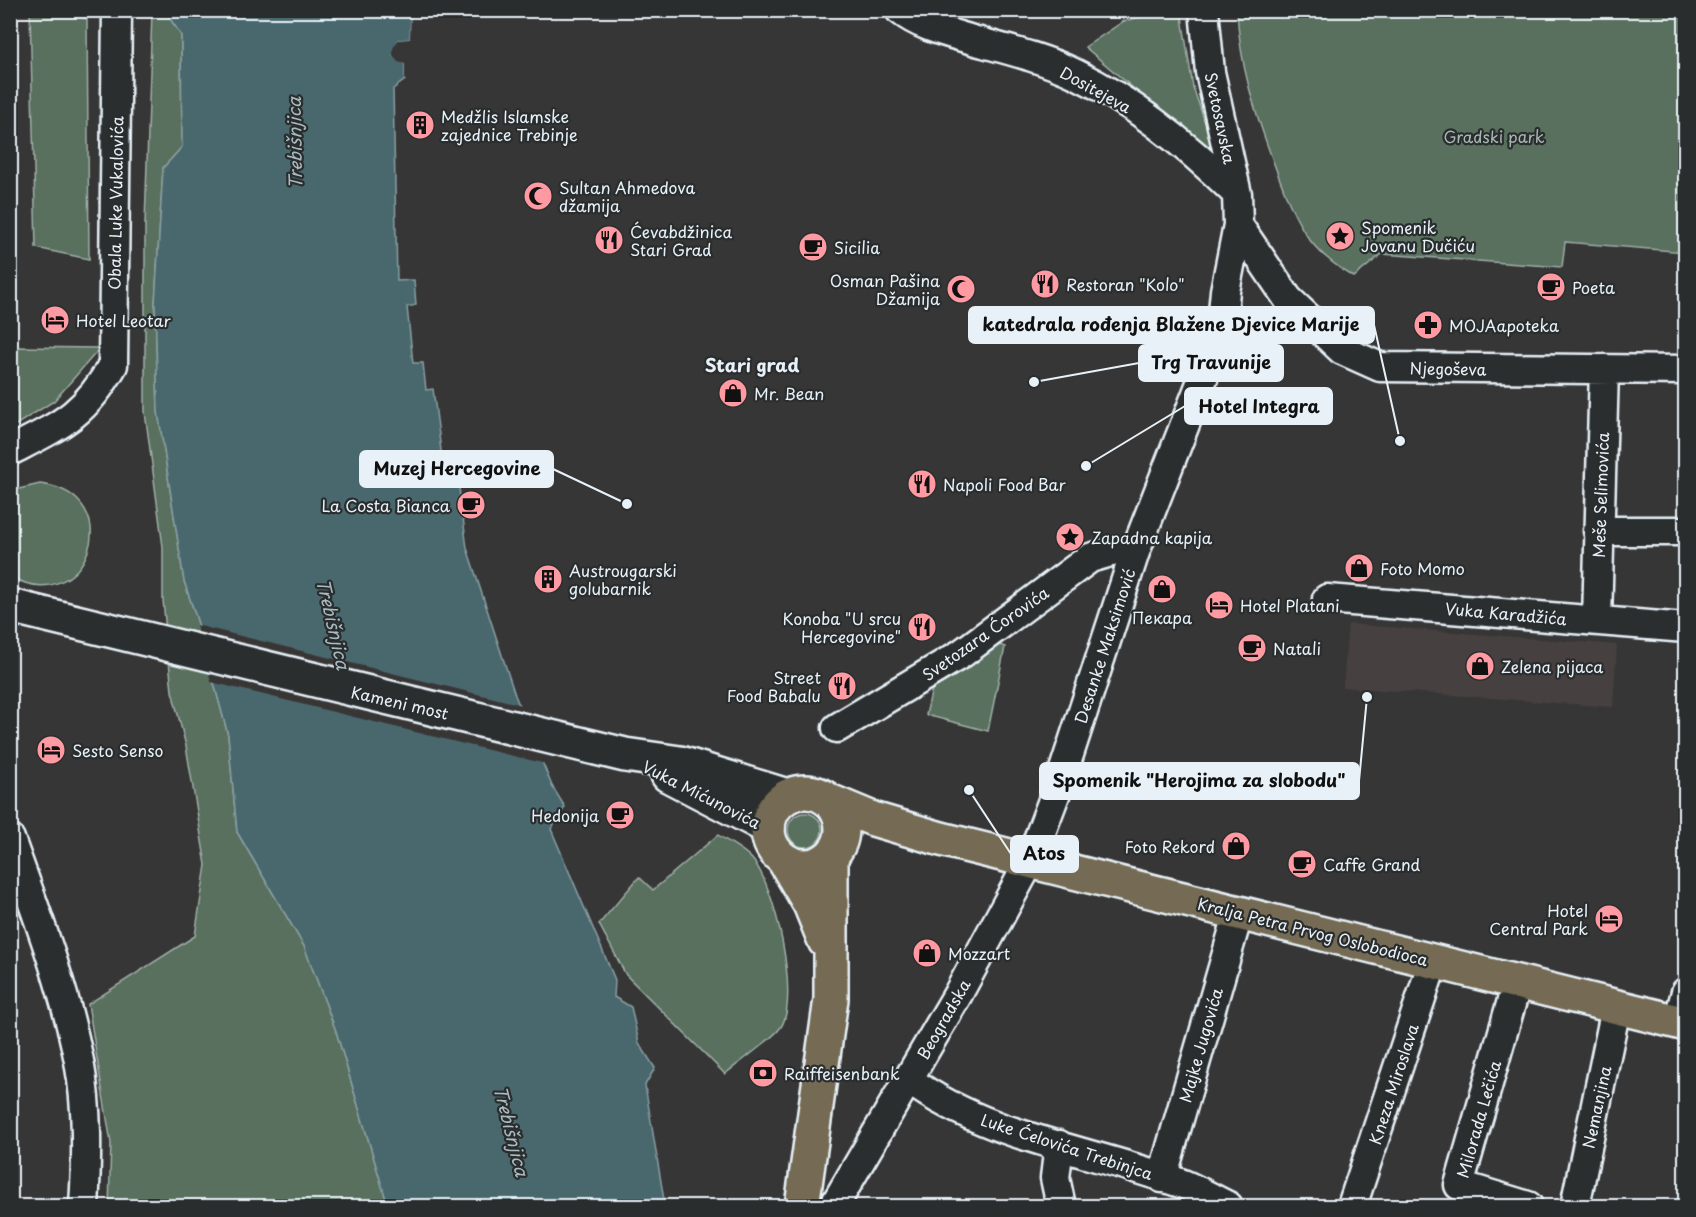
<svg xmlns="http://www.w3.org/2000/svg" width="1696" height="1217" font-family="'Playpen Sans',sans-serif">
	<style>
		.built { fill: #47413f }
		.green { fill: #58705d; stroke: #a0b0aa; stroke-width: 1.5 }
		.water { fill: #4a686d; stroke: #899fa5; stroke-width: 1.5 }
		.pier { fill: #373636 }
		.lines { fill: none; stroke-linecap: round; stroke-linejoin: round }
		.street-casing { stroke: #e8f1f8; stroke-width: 33 }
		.secondary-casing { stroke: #e8f1f8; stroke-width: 38 }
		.primary-casing { stroke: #e8f1f8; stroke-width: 38 }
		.street { stroke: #2a2d2e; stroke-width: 28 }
		.secondary { stroke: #2a2d2e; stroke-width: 33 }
		.primary { stroke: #746b52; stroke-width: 33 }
		.labels { text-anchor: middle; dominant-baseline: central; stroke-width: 4.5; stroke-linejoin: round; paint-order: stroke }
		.street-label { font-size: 16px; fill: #e8f1f8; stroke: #2a2d2e }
		.poi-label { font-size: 16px; fill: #e8f1f8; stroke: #2a2d2e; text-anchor: start }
		.park-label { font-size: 16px; fill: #a7b7b2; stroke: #2a2d2e }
		.water-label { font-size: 18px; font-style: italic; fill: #a9bac0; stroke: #2a2d2e }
		.neighbourhood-label { font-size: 18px; font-weight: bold; fill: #e8f1f8; stroke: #2a2d2e }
		.leader { fill: none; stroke: #e8f1f8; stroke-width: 2 }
		.callout-dot { fill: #e8f1f8; stroke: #2a2d2e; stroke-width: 2 }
		.callout { fill: #e8f1f8; stroke: #e8f1f8; stroke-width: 2 }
		.callout-label { font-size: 18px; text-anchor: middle; font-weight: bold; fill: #111 }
	</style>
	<rect width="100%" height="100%" fill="#373636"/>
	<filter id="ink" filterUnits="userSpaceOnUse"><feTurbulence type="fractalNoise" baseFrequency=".0167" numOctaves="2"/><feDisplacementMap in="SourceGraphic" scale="12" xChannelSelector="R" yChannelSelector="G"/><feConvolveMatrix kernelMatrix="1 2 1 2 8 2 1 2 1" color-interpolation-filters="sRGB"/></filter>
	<g filter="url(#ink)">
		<path class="built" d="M1348 624 1617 645 1613 707 1343 687Z"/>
		<path class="green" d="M30 11H53L87 19 89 259 36 248Z
			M152 11H165L181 35 182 147 163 168 155 304 158 411 184 581 197 620 228 735 237 832 304 946 336 1031 388 1206H109L111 1143 88 1004 195 936 206 865 186 746 172 691 163 600V547L145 412V224Z
			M1165 11H1181L1193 87 1218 160 1085 47 1124 21Z
			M1237 11H1685V252L1565 242 1562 267 1382 254 1354 277C1337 267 1321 255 1309 239 1292 215 1283 188 1273 161 1254 109 1240 66 1237 11Z
			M11 347 100 348 54 401 11 428Z
			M40 484C132 495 86 621 10 576L11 494 19 489Z
			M997 644 1005 647 988 731 926 715 932 689 976 661Z
			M788 830a17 17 0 1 1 34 0a17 17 0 1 1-34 0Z
			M718 835C728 842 743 849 752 859 775 884 800 998 781 1027 773 1039 738 1063 725 1074L626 975 599 924 639 877 653 890Z"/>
		<path class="water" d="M165 11H411L410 39 398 40 393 56 405 64V80L393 89 397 281 414 280 416 305 407 307 413 363H423L426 390 433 389 442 458H455L467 548 515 695 552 786 565 807 551 829 615 980 614 997 631 1007 639 1043 655 1068 645 1085 665 1206H388L336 1031 304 946 237 832 228 735 197 620 184 581 158 411 155 304 163 168 182 147 181 35Z"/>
		<path class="pier" d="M414 10 413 40 400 43 396 49 400 60 408 63V80H405V64L398 62 393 56V48L398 40 410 39 411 11Z
			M196 625 522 705 546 764 211 682Z"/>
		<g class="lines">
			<g class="street-casing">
				<path id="street" d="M900 10C921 27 950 33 976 41 1009 50 1045 59 1076 74 1136 103 1190 148 1237 194
					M1238 225 1288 299 1342 350 1380 367 1686 370
					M10 451C60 425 84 416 113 365L117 10
					M1598 531H1686
					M1327 599 1686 628
					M1597 620 1604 369
					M837 728 961 654 1090 558 1114 551 1135 552
					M10 839C36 912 64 985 79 1061 88 1109 87 1158 84 1206
					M1517 983 1459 1185 1528 1206
					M1678 1022 1686 992
					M909 1080C988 1138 1092 1150 1183 1184 1198 1190 1213 1199 1228 1206
					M1059 1145 1055 1178 1061 1206
					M1162 1178 1239 912
					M834 1206 958 994 1030 861 1061 779 1135 552 1221 332 1225 291 1238 225 1237 194 1210 72 1204 10
					M1352 1206 1433 962
					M1575 1206 1616 1008"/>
			</g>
			<g class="secondary-casing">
				<path id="secondary" d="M10 606 625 755 680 763 787 796
					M668 775 768 827"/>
			</g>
			<g class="primary-casing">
				<path id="primary" d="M768 829a37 37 0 1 1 74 0a37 37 0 1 1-74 0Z
					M832 802 873 819 941 839 1686 1024
					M784 860 810 904 825 941
					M802 1206 831 999V857"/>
			</g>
			<use href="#street" class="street"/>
			<use href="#secondary" class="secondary"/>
			<use href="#primary" class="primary"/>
		</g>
	</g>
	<defs>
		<g id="building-disc" transform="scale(1.5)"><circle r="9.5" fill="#ff9aa2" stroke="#2a2d2e"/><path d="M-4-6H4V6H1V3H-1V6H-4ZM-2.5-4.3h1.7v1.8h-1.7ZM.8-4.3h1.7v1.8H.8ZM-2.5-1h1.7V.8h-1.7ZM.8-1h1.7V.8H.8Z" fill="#111"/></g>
		<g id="mosque-disc" transform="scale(1.5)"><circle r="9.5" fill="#ff9aa2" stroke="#2a2d2e"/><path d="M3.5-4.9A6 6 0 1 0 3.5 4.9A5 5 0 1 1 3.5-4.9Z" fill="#111"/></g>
		<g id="sight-disc" transform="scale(1.5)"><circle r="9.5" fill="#ff9aa2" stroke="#2a2d2e"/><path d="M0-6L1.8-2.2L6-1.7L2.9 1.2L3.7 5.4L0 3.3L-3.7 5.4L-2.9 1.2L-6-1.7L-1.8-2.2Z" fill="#111"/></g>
		<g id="restaurant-disc" transform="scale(1.5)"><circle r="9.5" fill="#ff9aa2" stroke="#2a2d2e"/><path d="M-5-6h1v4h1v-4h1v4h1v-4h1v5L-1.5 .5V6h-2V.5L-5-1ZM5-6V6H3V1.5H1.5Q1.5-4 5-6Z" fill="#111"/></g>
		<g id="cafe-disc" transform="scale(1.5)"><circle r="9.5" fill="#ff9aa2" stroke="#2a2d2e"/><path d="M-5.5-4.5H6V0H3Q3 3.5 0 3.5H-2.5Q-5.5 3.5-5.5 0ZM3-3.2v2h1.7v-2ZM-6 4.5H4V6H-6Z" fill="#111"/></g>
		<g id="hotel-disc" transform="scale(1.5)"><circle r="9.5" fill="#ff9aa2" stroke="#2a2d2e"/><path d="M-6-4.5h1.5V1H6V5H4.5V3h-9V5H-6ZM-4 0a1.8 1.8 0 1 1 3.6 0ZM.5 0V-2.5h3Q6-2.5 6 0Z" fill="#111"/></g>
		<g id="pharmacy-disc" transform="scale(1.5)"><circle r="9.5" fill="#ff9aa2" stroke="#2a2d2e"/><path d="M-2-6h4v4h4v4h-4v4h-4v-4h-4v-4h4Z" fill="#111"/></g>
		<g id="shop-disc" transform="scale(1.5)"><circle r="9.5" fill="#ff9aa2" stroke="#2a2d2e"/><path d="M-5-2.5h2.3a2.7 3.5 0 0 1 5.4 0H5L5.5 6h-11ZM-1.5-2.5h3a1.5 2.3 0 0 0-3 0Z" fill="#111"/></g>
		<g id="bank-disc" transform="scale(1.5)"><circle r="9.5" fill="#ff9aa2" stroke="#2a2d2e"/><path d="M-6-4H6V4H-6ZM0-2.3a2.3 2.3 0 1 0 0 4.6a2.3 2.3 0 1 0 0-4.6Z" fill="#111"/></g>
	</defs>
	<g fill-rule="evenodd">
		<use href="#building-disc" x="420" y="125"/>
		<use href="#mosque-disc" x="538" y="196"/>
		<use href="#sight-disc" x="1340" y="236"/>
		<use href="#restaurant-disc" x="609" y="240"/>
		<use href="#cafe-disc" x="813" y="247"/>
		<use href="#restaurant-disc" x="1045" y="284"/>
		<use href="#cafe-disc" x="1551" y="287"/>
		<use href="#mosque-disc" x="961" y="289"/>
		<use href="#hotel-disc" x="55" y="320"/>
		<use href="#pharmacy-disc" x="1428" y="325"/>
		<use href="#shop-disc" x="733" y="393"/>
		<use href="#restaurant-disc" x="922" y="484"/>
		<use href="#cafe-disc" x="471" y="505"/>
		<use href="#sight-disc" x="1070" y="537"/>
		<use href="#shop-disc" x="1359" y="568"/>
		<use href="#building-disc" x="548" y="579"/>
		<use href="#shop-disc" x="1162" y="589"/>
		<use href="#hotel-disc" x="1219" y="605"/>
		<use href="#restaurant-disc" x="922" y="627"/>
		<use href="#cafe-disc" x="1252" y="648"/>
		<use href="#shop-disc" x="1480" y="666"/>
		<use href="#restaurant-disc" x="842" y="686"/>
		<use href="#hotel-disc" x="51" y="750"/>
		<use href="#cafe-disc" x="620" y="815"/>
		<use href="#shop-disc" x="1236" y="846"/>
		<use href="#cafe-disc" x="1302" y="864"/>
		<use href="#hotel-disc" x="1609" y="919"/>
		<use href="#shop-disc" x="927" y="953"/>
		<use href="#bank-disc" x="763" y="1073"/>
	</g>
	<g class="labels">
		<g class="street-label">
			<text transform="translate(1096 89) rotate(29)">Dositejeva</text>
			<text transform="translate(1221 118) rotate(78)">Svetosavska</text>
			<text transform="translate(115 203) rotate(-89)">Obala Luke Vukalovića</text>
			<text transform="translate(1448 368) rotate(1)">Njegoševa</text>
			<text transform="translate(1600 495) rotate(-88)">Meše Selimovića</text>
			<text transform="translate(1506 613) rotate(5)">Vuka Karadžića</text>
			<text transform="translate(985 633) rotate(-35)">Svetozara Ćorovića</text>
			<text transform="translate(1104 646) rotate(-72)">Desanke Maksimović</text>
			<text transform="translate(400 702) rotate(13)">Kameni most</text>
			<text transform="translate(702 794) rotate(27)">Vuka Mićunovića</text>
			<text transform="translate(1313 931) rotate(14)">Kralja Petra Prvog Oslobodioca</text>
			<text transform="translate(943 1019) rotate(-60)">Beogradska</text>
			<text transform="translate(1200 1045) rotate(-74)">Majke Jugovića</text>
			<text transform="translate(1393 1084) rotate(-72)">Kneza Miroslava</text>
			<text transform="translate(1596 1107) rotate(-78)">Nemanjina</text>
			<text transform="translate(1478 1119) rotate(-74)">Milorada Lečića</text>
			<text transform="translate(1067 1146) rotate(18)">Luke Ćelovića Trebinjca</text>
		</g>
		<g class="poi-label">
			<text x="441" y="116">Medžlis Islamske<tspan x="441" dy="18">zajednice Trebinje</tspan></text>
			<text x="559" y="187">Sultan Ahmedova<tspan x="559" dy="18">džamija</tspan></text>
			<text x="1361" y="227">Spomenik<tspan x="1361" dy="18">Jovanu Dučiću</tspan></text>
			<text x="630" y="231">Ćevabdžinica<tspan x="630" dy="18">Stari Grad</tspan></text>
			<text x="834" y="247">Sicilia</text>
			<text x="940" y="280" text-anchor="end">Osman Pašina<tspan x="940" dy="18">Džamija</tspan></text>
			<text x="1066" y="284">Restoran "Kolo"</text>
			<text x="1572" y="287">Poeta</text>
			<text x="76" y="320">Hotel Leotar</text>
			<text x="1449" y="325">MOJAapoteka</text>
			<text x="754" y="393">Mr. Bean</text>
			<text x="943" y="484">Napoli Food Bar</text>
			<text x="450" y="505" text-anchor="end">La Costa Bianca</text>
			<text x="1091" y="537">Zapadna kapija</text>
			<text x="1380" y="568">Foto Momo</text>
			<text x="569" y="570">Austrougarski<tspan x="569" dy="18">golubarnik</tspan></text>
			<text x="1240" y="605">Hotel Platani</text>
			<text x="1162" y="617" text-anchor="middle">Пекара</text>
			<text x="901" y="618" text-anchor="end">Konoba "U srcu<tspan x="901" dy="18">Hercegovine"</tspan></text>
			<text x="1273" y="648">Natali</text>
			<text x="1501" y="666">Zelena pijaca</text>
			<text x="821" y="677" text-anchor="end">Street<tspan x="821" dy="18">Food Babalu</tspan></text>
			<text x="72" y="750">Sesto Senso</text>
			<text x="599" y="815" text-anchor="end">Hedonija</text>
			<text x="1215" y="846" text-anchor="end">Foto Rekord</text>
			<text x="1323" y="864">Caffe Grand</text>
			<text x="1588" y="910" text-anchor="end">Hotel<tspan x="1588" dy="18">Central Park</tspan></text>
			<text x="948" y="953">Mozzart</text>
			<text x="784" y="1073">Raiffeisenbank</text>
		</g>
		<g class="park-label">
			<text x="1494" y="136">Gradski park</text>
		</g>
		<g class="water-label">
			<text transform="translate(294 143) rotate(-91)">Trebišnjica</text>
			<text transform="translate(334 624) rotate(77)">Trebišnjica</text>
			<text transform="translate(512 1131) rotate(76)">Trebišnjica</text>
		</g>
		<g class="neighbourhood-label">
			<text x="752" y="364">Stari grad</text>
		</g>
	</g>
	<path class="leader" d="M1400 441L1374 325M1034 382L1139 363M1086 466L1185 406M627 504L553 469M1367 697L1359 781M969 790L1011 854"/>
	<g class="callout-dot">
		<circle cx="1400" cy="441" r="6"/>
		<circle cx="1034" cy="382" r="6"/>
		<circle cx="1086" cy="466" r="6"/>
		<circle cx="627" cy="504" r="6"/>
		<circle cx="1367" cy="697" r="6"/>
		<circle cx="969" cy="790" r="6"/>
	</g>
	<g class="callout">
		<rect x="969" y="307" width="405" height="36" rx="6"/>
		<rect x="1139" y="345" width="144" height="36" rx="6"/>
		<rect x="1185" y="388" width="147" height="36" rx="6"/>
		<rect x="360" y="451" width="193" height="36" rx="6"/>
		<rect x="1040" y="763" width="319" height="36" rx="6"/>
		<rect x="1011" y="836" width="67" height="36" rx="6"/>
	</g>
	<g class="callout-label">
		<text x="1171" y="331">katedrala rođenja Blažene Djevice Marije</text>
		<text x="1211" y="369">Trg Travunije</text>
		<text x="1259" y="413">Hotel Integra</text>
		<text x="457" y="475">Muzej Hercegovine</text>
		<text x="1199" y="787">Spomenik "Herojima za slobodu"</text>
		<text x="1044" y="860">Atos</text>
	</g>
	<rect width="1696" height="1217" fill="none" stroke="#2a2d2e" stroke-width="36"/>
	<rect x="18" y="18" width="1660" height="1181" fill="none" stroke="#e8f1f8" stroke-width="2" filter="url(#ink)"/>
</svg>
